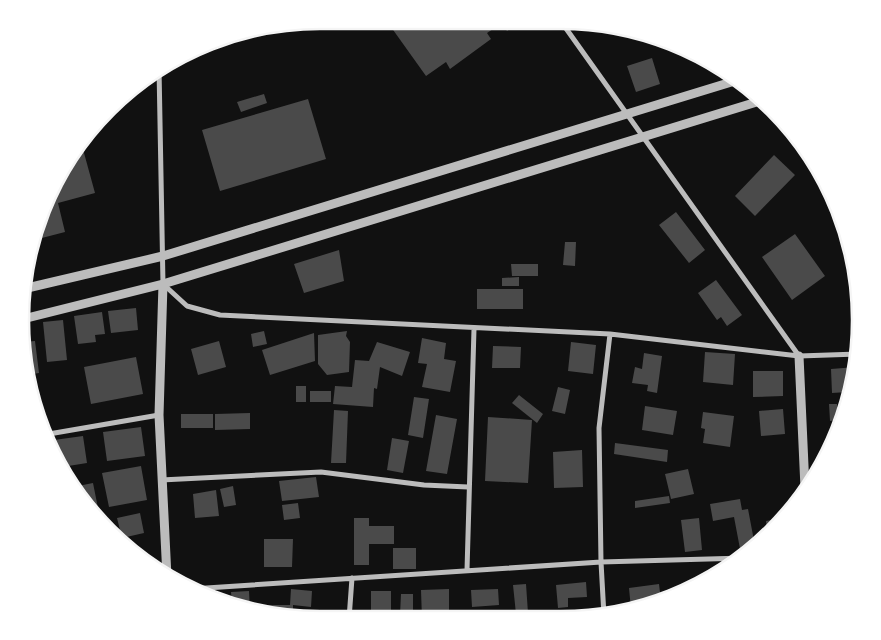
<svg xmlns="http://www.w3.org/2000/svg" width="881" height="640" font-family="Poppins,sans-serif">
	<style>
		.building { fill: #4a4a4a }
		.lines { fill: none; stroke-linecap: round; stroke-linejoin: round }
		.minor { stroke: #bcbcbc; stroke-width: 5 }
		.tertiary { stroke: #bcbcbc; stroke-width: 9 }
		.rim { fill: none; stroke: #f5f5f5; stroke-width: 2.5 }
	</style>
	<rect width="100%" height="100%" fill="#111"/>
	<path class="building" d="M386 20H523L507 31 502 23 487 33 491 39 450 69 446 62 426 76Z
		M652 58 660 84 636 92 627 66Z
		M264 94 267 103 241 112 237 102Z
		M308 99 326 159 220 191 202 130Z
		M81 142 95 193 58 203 65 232 38 239 36 235 51 188Z
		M774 155 795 175 755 216 735 196Z
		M676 212 705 250 689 263 659 225Z
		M795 234 825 276 792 300 762 257Z
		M565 242H576L575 266 563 265Z
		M339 250 344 281 304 293 294 264Z
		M511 264H538V276H512Z
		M519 277V286H502V278Z
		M716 280 742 315 727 326 721 317 717 320 698 293Z
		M477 289H523V309H477Z
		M136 308 138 330 111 333 108 311Z
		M102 312 105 334 95 335 96 342 78 344 74 316Z
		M63 320 67 360 47 362 43 322Z
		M264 331 267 344 253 347 251 334Z
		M347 331 346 336 350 342 349 372 327 375 318 364V335Z
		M314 333 315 361 270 375 262 350Z
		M422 338 446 343 444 359 456 361 450 392 422 387 427 364 418 363Z
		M35 341 39 373 27 375 23 359V342Z
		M219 341 226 367 198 375 191 349Z
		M377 342 410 352 402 376 380 367 377 389 374 388 373 407 333 404 335 386 352 387 355 360 369 361Z
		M571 342 596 345 593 374 568 371Z
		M493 346 521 347 520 368H492Z
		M705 352 735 354 733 385 703 382Z
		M644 353 662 356 657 393 647 391 648 385 632 383 635 367 642 369Z
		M136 357 143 394 91 404 84 367Z
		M856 367 847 392 832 393 831 369Z
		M753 371H783V396L753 397Z
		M296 386H306V402H296Z
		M558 387 570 390 565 414 552 411Z
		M310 391H331V402H310Z
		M519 395 543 414 537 423 512 403Z
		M414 397 429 399 423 438 408 435Z
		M829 404H837V420L830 421Z
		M645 406 677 411 673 435 642 430Z
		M783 409 785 434 761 436 759 411Z
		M334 410 348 411 346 463H331Z
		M703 412 734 416 730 447 703 443 705 429 701 428Z
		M250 413V429L215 430V414Z
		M181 414H213V428H181Z
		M436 415 457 419 447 474 426 471Z
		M488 417 532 420 528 483 485 481Z
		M141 427 145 456 107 461 103 432Z
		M83 436 87 463 62 467 57 459 54 440Z
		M392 438 409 441 403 473 387 470Z
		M615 443 668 450 667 462 614 454Z
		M582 450 583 487 554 488 553 452Z
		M141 466 147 500 109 507 102 473Z
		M688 469 694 494 671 499 665 474Z
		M316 477 319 497 282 501 279 481Z
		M93 483 99 513 95 514 82 503 73 487Z
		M233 486 236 505 224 507 220 489Z
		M216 490 219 516 195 518 193 494Z
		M669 496 670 503 635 508V501Z
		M740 499 742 510 748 509 755 546 748 553 741 554 734 517 713 521 710 504Z
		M298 503 300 518 284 520 282 505Z
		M140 513 144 533 122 538 117 518Z
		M354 518H369V526H394V544H369V565H354Z
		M699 518 702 550 685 552 681 520Z
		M777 519 767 531 766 521Z
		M264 539H293L292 567H264Z
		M393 548H416V569H393Z
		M586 582 587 597 568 598V607L558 608 556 585Z
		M526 584 528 613 516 614 513 585Z
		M659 584 661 601 631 609 629 588Z
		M291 589 312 591 311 607 293 605V618L264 613 265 605H290Z
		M449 589V618L422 619 421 590Z
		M498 589 499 605 472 607 471 590Z
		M249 591 250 611 232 605 231 592Z
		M371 591H391V613H371Z
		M401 594H413V615H400Z"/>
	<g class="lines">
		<path class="minor" d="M560 20 799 356
			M159 68 163 284 187 306 220 315 610 334 799 356 858 354
			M43 435 159 415
			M161 480 321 472 424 485 468 487
			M467 570 474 329
			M191 589 601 562 744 558
			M604 616 601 562 599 428 610 334
			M349 619 352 578"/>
		<path class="tertiary" d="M163 284 159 415 167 577
			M23 289 163 256 738 80
			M23 319 163 284 760 101
			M799 356 805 488"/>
	</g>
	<path d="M0 0H881V640H0ZM320 29H561A291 291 0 0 1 852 320V320A291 291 0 0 1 561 611H320A291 291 0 0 1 29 320V320A291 291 0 0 1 320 29Z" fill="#fff" fill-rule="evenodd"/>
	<path class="rim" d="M320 29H561A291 291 0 0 1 852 320V320A291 291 0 0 1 561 611H320A291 291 0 0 1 29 320V320A291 291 0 0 1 320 29Z"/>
</svg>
